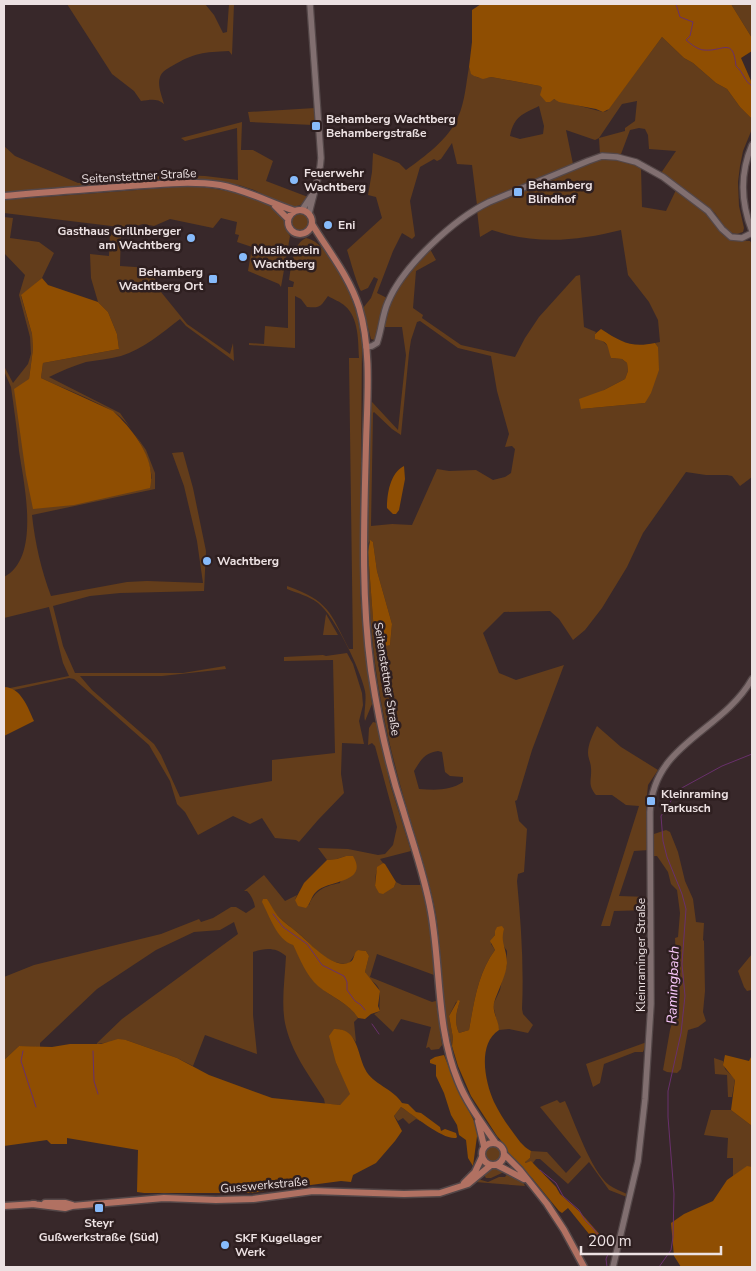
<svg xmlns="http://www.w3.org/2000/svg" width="756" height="1271" font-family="'Nunito Sans',sans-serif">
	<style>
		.green { fill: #633d1b; fill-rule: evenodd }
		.forest { fill: #8f4e02 }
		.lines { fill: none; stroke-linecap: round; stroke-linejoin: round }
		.stream { stroke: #69306c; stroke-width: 1 }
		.secondary-casing { stroke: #544748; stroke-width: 8 }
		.primary-casing { stroke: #544748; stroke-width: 9 }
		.secondary { stroke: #816f70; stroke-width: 5.5 }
		.primary { stroke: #b17162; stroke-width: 6 }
		.poi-dot { fill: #87bbfb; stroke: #2e1f20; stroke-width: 2 }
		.labels { text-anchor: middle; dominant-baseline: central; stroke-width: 5; stroke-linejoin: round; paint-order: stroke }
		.poi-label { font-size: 12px; font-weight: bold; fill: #ece1e2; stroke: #2e1f20; text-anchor: start }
		.street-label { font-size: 12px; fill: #ece1e2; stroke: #2e1f20 }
		.water-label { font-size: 14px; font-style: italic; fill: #f9c8fb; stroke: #2e1f20 }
	</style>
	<rect width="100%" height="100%" fill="#38282a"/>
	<path class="green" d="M67 4H205L214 15 223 33 227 32 229 4H234L232 55 229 51C204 52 194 53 172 66 167 69 162 71 160 77 157 85 162 96 164 104 157 98 150 100 141 101L134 91 112 74Z
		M731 4H752V38Z
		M662 37 684 58 693 63 716 83 727 89 740 107 752 119V129L743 151 740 166 738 182 739 206 744 228 743 232 737 234 728 232 715 213 661 173 676 151 649 149 648 135 645 129 639 128 630 130 621 154H600L599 138 625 131V128L635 121 637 101 622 104 599 138 595 140 566 130 573 164 477 205 472 165 457 164 452 143 441 159 437 161 434 159 420 167 410 201 415 236 412 239 402 233 393 251 377 293 387 298 383 309 376 337 375 340 371 339 363 308 371 298 378 279 374 277 368 288 361 291C357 285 350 259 347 250L382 218 376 197 368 195 372 172 373 153 399 163 406 170C424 157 449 139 458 117 465 102 466 83 469 67 472 79 481 79 491 77L540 86 553 99 603 112 607 111ZM539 106 544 126 543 134 520 139 510 136C514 116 523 114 539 106Z
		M315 108 316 115 313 125 250 122 248 112Z
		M242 122 241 150H253L273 161 266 181 308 197 303 204 291 208 254 190 239 185 197 179H163L4 192V146L15 156 78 183 175 175 205 176 238 180 237 128 185 141 181 138Z
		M613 158 634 164 641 168 642 207 666 211 676 190 707 213 722 234 731 240 750 241 752 244V477L740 486 732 476 727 475H706L686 472 643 533 627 567 602 608 585 630 573 640 559 619 550 611 504 612 483 633 499 673 516 680 564 665 532 750 517 800 515 801 519 821 527 829 524 872 518 874 517 881C521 924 524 966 522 1009L523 1014 533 1025 528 1033 509 1029 499 1030 493 1005 500 990 502 980 507 966V951L503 945 502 936 495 935 492 939 491 944 495 950C478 973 474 1002 469 1030L459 1033C454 1021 456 1013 460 1001L456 1002 449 1016 453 1038 452 1046C439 999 444 948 433 900 423 856 407 813 396 769 377 696 368 628 368 552L373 619 390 645 392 624 377 571 373 542 370 541 368 543 370 402H372L398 430 406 355 402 327H383L390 302 403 279 430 249 436 260 416 271 413 308 423 315 422 318 461 345 515 357 525 338 539 317 576 276 580 275 584 327 596 332 595 334 609 347 611 358 622 359 627 363 628 371 625 379 604 390 581 409 645 403 658 347 655 343 660 342 658 320 649 302 628 275 621 230C578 241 535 245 492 230L480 237 477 210 600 159ZM420 321 458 348 491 356 497 391 509 434 505 447 512 446 515 449 511 473 505 477 493 480 476 470 449 471 437 469 412 525 392 524 371 526 373 413 374 412 392 429 401 435 409 353 411 340 417 322ZM438 751 442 752 445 772 450 776 463 777V782C450 791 435 790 419 789L414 771C421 760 424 753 438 751Z
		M190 186C216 188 258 194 279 212 286 218 285 228 290 236L281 287 279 284 248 271 252 247 237 242 239 235 235 234 237 222 221 218 213 228 170 219 154 226 143 224 128 228 4 213V200Z
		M291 222a9 9 0 1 1 18 0a9 9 0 1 1-18 0Z
		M4 217 13 218 10 238 39 242 54 253 42 278 21 296 32 334 33 349 29 379 152 479C150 456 132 422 112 411 90 398 64 389 41 378L43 363 119 349 117 334 108 312 98 302 91 278 90 254 109 256 110 230 121 231 120 266 150 268 161 292 187 324 230 354 233 343 234 361 186 326 180 319C162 333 143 349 121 356 109 359 97 360 86 362 73 366 61 371 49 377L120 413 146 450 155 473V489L32 515C35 543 41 569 51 596L127 582 147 581 203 583 197 541 184 486 172 453 183 452 193 488 206 551 204 591 120 593 90 596 53 606 63 646 75 673H183L225 666 226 669 162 676H80L92 690 154 744 161 755 180 797 272 781V760L335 753 333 660 284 661V657L323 655 326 656 347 653 353 664 362 693 363 705 359 721 364 744 342 743 341 774 344 793 318 820 299 842 296 840 275 838 262 818 250 824 233 816 198 835 185 812 177 804 170 781 149 745 74 679 69 678 14 690 10 688 69 676 63 663 49 607 4 618V577C41 558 24 484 19 451 17 430 14 408 11 387L4 371V366L13 383 28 364 31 354 30 337 19 295 25 275 4 253Z
		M306 238C328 241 352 295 357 315 359 324 360 333 362 342L360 588 362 622 372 704 365 721C363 714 367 701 365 691 361 671 335 616 318 603 309 596 297 593 287 589V586C329 601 330 612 349 649H353L349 358H359C358 341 359 318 345 306 341 302 333 299 328 296 320 307 321 308 307 307L301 299 295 296V348L249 345V343L264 344 265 326 288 328V287H293L294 282 289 280C291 268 293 243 306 238Z
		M326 614 338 635H323Z
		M373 722 377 723 390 784 411 851 380 859 383 863C374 868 376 878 375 887H394L396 882 402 885H421L430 924 434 975 377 954 370 977 432 1002 436 1001 442 1045 439 1049 431 1050 429 1047 426 1048 431 1027 401 1019 393 1032 374 1014 380 1011C378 1004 382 994 378 987 375 982 368 979 365 972L369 956 366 951 358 950 349 963C327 967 312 944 297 932 289 926 283 921 276 914 271 908 270 904 263 899 273 914 284 929 293 945 301 959 306 972 317 984 329 997 349 1002 358 1018L354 1022 356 1042C349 1033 345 1029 334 1029L336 1063 351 1094 340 1105 325 1104 324 1099C309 1075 291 1052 285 1023 281 1002 285 978 286 956 275 947 266 948 253 952V1015L257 1054 205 1035 193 1066 177 1058 126 1040 96 1044 122 1019 238 934 234 922 220 930 194 932 156 950 97 989 40 1043V1047L19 1046 4 1060V977L34 965 161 934 199 919 201 922 213 918 231 907H236L246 913 255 907C254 901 251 895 247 891H244L264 875 285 901 297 895 295 900 309 905C315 890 325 886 340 883L346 856 337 859 327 860 318 848 348 849 378 855 385 854 393 845 397 827 375 746 372 743 368 745 369 728Z
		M597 726 621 747 658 770 648 785 646 805 649 850 634 851 619 896 649 897 648 910 614 911 610 926H601L639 806 626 805 612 795H596C587 784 592 780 591 768 591 763 588 758 588 753 588 744 593 734 597 726Z
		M666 830 670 832 678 852 685 881 693 899 696 922 704 923 703 940 704 941 705 991 703 1012 706 1021 698 1027 688 1030 681 1069 677 1073 667 1072 663 1070 670 1030 678 1003 675 938 678 937 680 913 677 890 671 884 668 872 657 856H653L654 834Z
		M752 954 751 990 747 991 744 987 738 971Z
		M647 1042 643 1052H635L604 1064 600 1083 593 1087 586 1064Z
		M714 1058 723 1061 725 1069 735 1079 732 1097H728L727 1075 715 1074Z
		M557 1100 560 1103 565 1101C575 1123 591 1171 609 1185 615 1189 621 1191 627 1194V1197L609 1190 589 1162 568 1184 540 1159H536L532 1164 526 1163 525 1161 530 1158 531 1151 547 1152 566 1173 581 1157 540 1107Z
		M401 1107 421 1121 416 1119 409 1124 403 1118 398 1121 394 1116Z
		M711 1110H731L752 1126V1167H747L733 1177V1158H727L728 1138 704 1135Z
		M485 1154a8 8 0 1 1 16 0a8 8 0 1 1-16 0Z
		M496 1167C506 1170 521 1176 525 1186L475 1182 478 1179 488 1182 499 1177H505L508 1173 504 1172 491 1178H486L484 1175C486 1171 491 1168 496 1167Z"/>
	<path class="forest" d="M481 4H731L752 38V51L741 58 752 83V119L740 107 727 89 716 83 693 63 684 58 662 37 609 109 603 112 596 109 559 102 554 99 550 102H546L540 95 542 88 540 86 491 77 483 79 474 76 471 74 469 67 472 42V10Z
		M42 278 48 285 98 302 108 312 117 334 119 349 43 363 41 378 113 411C133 430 157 459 150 488L74 505 33 509 26 475 14 389 29 379 33 349 32 334 21 295Z
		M601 329C621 342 631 348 655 343L658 347 659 370 651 393 645 403 581 409 579 399 604 390 625 379 628 371 627 363 622 359 611 358C607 346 610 342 595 339V334Z
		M404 466 405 479 399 510 396 514H393L387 508C387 494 390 473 404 466Z
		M370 540 373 542 377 571 392 624 390 645 381 647 377 645 373 619 368 552Z
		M4 687C21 687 28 708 34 721L4 736Z
		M346 856H353C369 883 329 880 317 891 311 896 311 903 306 908L298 906 295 900 304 883 327 860 337 859Z
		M383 863 385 864 396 882 394 887 383 894 379 893 375 886 377 867Z
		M263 899H267C270 903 272 908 275 912 281 921 290 926 298 933 309 942 334 971 350 962 355 960 353 953 358 950L366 951 369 956 365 972 380 991 378 1006 380 1011 371 1014 365 1019 358 1018C349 1003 331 997 318 986 306 975 300 959 293 945 277 940 269 915 262 902Z
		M502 926 504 929C500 943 507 949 507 963 507 974 497 992 494 1003 492 1012 499 1021 499 1030 477 1044 485 1082 494 1102 499 1112 505 1122 512 1131 518 1139 522 1146 531 1151L530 1158 525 1162 526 1163 531 1161 556 1187 560 1194 579 1211 601 1236 598 1238 596 1235 589 1234 568 1208 562 1213 559 1211 532 1178 511 1159 504 1144 497 1136 471 1096 458 1066 452 1046 453 1038 449 1016 458 1000 460 1001C456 1013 454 1021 459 1033L469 1030C474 1002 478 973 495 950L490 941 495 935V931L497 927Z
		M334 1029C358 1028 357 1053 365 1069 372 1084 394 1089 402 1103L408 1104 416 1112 421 1113 440 1127 441 1131 445 1129 456 1133 457 1137 456 1138C443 1140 413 1115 401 1107L394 1116 402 1131 395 1141 376 1163 353 1175 351 1182 341 1181 250 1193H144L137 1192 138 1150 67 1138V1144H51L47 1140 4 1146V1060L19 1046 52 1047 70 1044H101L118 1039 126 1040 177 1058 209 1075 272 1098 340 1105 350 1094 336 1063 329 1036Z
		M444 1055 456 1085 478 1129 473 1166 468 1158 466 1140 459 1135 457 1125 451 1115 444 1093 436 1076V1065L430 1063V1060L435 1057Z
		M725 1055 749 1061 752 1055V1126L731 1110 735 1080 723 1065Z
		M747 1166 752 1167V1267H681L674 1256 671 1223 684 1214 713 1201 727 1180Z"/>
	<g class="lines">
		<path class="stream" d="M676 4 680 17 693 22 690 36 686 40C691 44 698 50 704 50 723 52 733 36 736 66 744 73 744 81 752 86
			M273 914 283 927 307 944 322 965 344 976 347 982V990L355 1001 361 1005 365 1010
			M372 1024 379 1034
			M23 1051 21 1061 36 1107
			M93 1051 94 1081 98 1094
			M540 1170 556 1183 563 1196 579 1210 585 1220 593 1228 602 1240
			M607 1267 606 1259 608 1254
			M659 1267 671 1250 673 1237 674 1194 668 1117V1091L681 1033 685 996 682 964 686 909 682 894 667 857 663 841 661 816 678 790 722 766 752 754"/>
		<g class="secondary-casing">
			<path id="secondary" d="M752 145C740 173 741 203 752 231
				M302 210 312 195
				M309 214C313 195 320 177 321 158L310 4
				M366 347 372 346 377 343C382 329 382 315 388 302 403 266 454 219 489 202L588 161 602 156 617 157 636 162 663 177 708 211 722 229 731 237 742 238 752 233
				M613 1267 638 1161 645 1099 651 1004 650 812C653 743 721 733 752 679"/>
		</g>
		<g class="primary-casing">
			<path id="primary" d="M4 196C42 192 80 190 117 187 151 185 186 180 220 185 247 190 270 203 295 211
				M275 206 288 219
				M288 222a12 12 0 1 1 24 0a12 12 0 1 1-24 0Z
				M312 224C329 252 349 276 359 307 372 351 367 400 366 445 364 521 361 595 371 670 378 717 388 765 403 810 413 844 425 877 431 912 441 968 436 1028 458 1081 467 1104 482 1123 495 1142
				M478 1121 484 1146
				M482 1154a11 11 0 1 1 22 0a11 11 0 1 1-22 0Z
				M505 1155 520 1170 547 1204 564 1230 584 1267
				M497 1165 524 1179
				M464 1183 475 1172 482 1157
				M45 1203H65L72 1205
				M32 1204 65 1208 72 1206 164 1198 216 1200 253 1199 313 1191 404 1194 440 1193 468 1184 491 1165
				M4 1206 35 1204"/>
		</g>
		<use href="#secondary" class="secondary"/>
		<use href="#primary" class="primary"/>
	</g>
	<g class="poi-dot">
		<rect x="311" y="121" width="10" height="10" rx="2.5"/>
		<circle cx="294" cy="180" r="5"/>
		<rect x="513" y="187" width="10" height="10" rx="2.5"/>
		<circle cx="328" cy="225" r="5"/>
		<circle cx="191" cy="238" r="5"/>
		<circle cx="243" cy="257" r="5"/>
		<rect x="208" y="274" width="10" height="10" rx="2.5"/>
		<circle cx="207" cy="561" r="5"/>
		<rect x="646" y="796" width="10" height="10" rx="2.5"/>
		<rect x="94" y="1203" width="10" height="10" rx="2.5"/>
		<circle cx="225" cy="1245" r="5"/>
	</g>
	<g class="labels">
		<g class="poi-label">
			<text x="326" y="119">Behamberg Wachtberg<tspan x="326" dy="14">Behambergstraße</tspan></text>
			<text x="304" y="173">Feuerwehr<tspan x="304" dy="14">Wachtberg</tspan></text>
			<text x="528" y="185">Behamberg<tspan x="528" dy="14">Blindhof</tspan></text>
			<text x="338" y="225">Eni</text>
			<text x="181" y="231" text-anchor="end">Gasthaus Grillnberger<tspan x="181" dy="14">am Wachtberg</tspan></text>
			<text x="253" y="250">Musikverein<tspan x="253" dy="14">Wachtberg</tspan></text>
			<text x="203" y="272" text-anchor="end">Behamberg<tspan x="203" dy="14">Wachtberg Ort</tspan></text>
			<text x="217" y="561">Wachtberg</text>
			<text x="661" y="794">Kleinraming<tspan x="661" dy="14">Tarkusch</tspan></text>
			<text x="99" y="1223" text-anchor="middle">Steyr<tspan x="99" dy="14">Gußwerkstraße (Süd)</tspan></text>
			<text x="235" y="1238">SKF Kugellager<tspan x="235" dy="14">Werk</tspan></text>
		</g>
		<g class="street-label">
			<text transform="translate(139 176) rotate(-3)">Seitenstettner Straße</text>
			<text transform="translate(387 679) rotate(81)">Seitenstettner Straße</text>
			<text transform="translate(641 955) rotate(-90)">Kleinraminger Straße</text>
			<text transform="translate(264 1185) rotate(-5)">Gusswerkstraße</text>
		</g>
		<g class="water-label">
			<text transform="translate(673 985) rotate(-88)">Ramingbach</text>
		</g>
	</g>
	<rect width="756" height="1271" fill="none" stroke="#ece1e2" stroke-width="10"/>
	<path d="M581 1246v8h140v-8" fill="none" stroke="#ece1e2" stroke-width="2.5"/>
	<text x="588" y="1246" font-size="15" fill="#ece1e2" stroke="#2e1f20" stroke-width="4" paint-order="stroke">200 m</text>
</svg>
